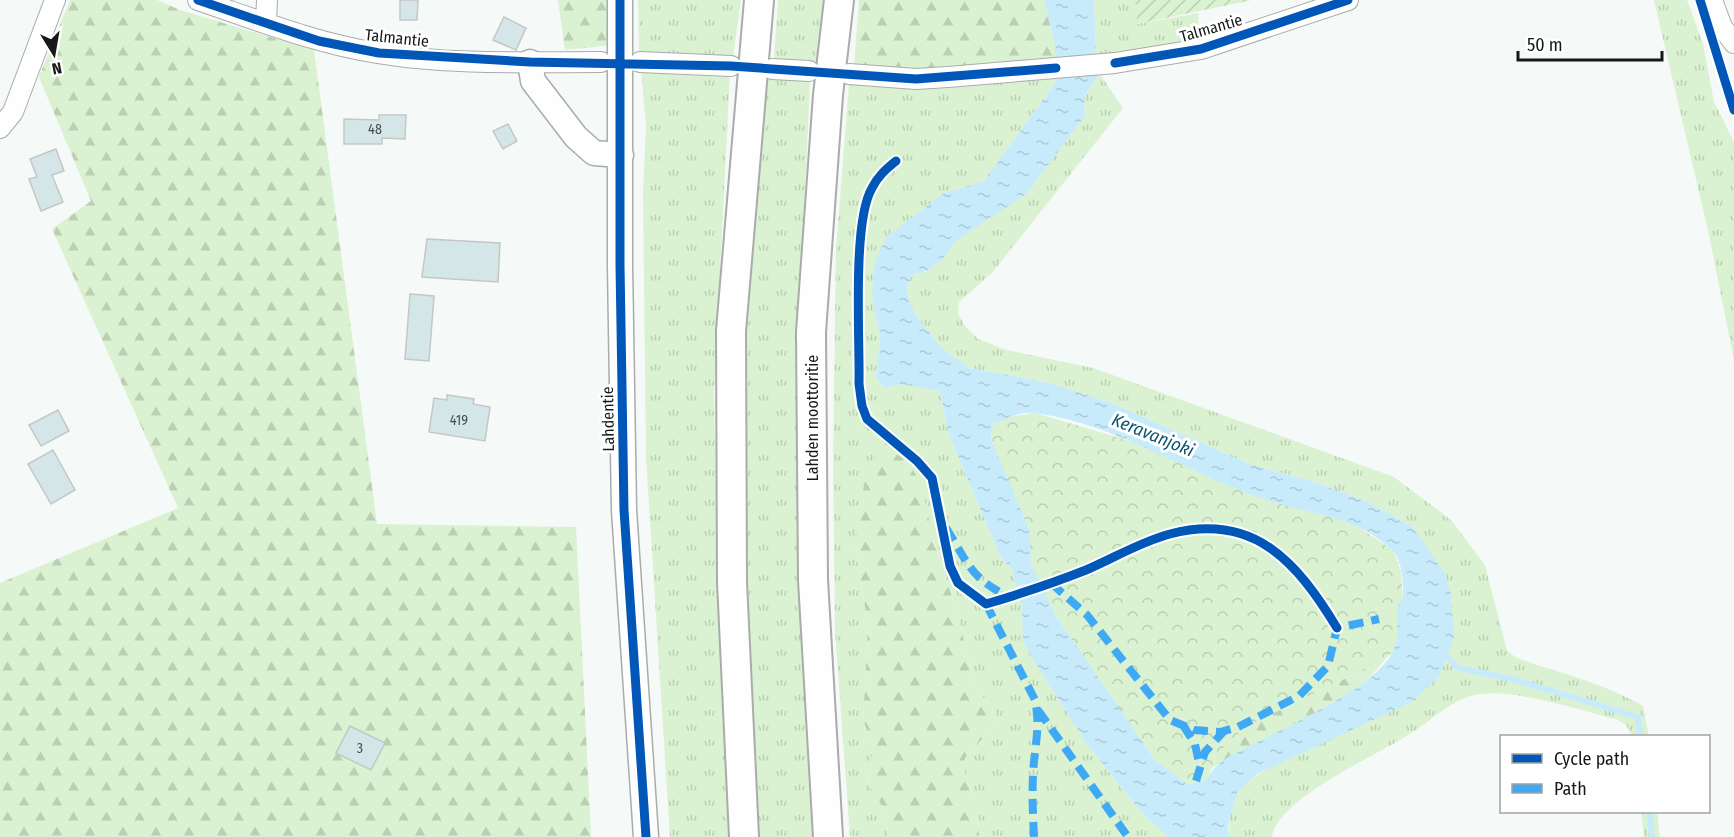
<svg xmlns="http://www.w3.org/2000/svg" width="1734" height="837" font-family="'Fira Sans Condensed',sans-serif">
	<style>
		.grass { fill: url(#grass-tufts) }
		.forest { fill: url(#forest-firs) }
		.park { fill: url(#park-crowns) }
		.garden { fill: url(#garden-furrows) }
		.water { fill: url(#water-ripples) }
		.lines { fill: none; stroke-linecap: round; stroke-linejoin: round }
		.stream { stroke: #c8ebfc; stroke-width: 6 }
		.building { fill: #d4e6e7; stroke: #c4c7c6; stroke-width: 1.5 }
		.minor-casing { stroke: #a9acab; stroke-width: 22 }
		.major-casing { stroke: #a9acab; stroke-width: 27 }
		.highway-casing { stroke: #a9acab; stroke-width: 32 }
		.minor { stroke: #fefefe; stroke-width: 20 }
		.major { stroke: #fefefe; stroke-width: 24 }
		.highway { stroke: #fefefe; stroke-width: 28 }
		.quiet { stroke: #3fa9f5; stroke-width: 8; stroke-dasharray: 15 8; stroke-linecap: butt }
		.cycleway-casing { stroke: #fff; stroke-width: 13 }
		.cycleway { stroke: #0057b8; stroke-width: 9 }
		.labels { text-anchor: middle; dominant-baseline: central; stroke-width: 6; stroke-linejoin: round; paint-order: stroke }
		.number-label { font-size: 14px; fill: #474d4d }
		.street-label { font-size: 16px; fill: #171918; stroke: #fff }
		.water-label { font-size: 18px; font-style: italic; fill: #0b546f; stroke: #fff }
	</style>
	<defs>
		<pattern id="grass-tufts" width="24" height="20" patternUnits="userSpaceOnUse" patternTransform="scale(1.5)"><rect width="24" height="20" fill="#daf2d1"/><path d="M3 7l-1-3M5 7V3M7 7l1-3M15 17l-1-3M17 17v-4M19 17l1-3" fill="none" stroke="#bacfb3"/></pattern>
		<pattern id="forest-firs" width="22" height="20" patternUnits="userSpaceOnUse" patternTransform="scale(1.5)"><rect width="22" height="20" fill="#daf2d1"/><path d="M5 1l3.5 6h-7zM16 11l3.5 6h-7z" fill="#bacfb3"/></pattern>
		<pattern id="park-crowns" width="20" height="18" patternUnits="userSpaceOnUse" patternTransform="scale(1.5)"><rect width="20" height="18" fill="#daf2d1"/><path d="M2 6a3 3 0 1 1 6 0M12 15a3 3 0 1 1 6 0" fill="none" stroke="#bacfb3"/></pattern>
		<pattern id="garden-furrows" width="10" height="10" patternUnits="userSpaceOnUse" patternTransform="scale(1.5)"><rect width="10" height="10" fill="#daf2d1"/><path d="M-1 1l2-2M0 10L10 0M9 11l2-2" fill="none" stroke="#bacfb3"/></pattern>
		<pattern id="water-ripples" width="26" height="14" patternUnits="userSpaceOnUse" patternTransform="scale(1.5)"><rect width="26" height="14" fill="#c8ebfc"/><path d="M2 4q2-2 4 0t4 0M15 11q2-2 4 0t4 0" fill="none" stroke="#abc9d7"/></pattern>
	</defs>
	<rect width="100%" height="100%" fill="#f5f9f8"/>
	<path class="grass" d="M638 0H741L733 57 639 53Z
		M778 0H825L818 62 774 58Z
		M1094 0H1135L1137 24 1198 13 1200 40 1096 56Z
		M1654 0H1687L1703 44 1714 102 1734 142V361L1709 235Z
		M641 69 730 72 714 393 718 577 729 837H670L646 458 643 191 646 126Z
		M1100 74 1123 108 992 273 959 302 958 313 964 325 978 339 1007 350 1093 368 1394 477 1451 520 1485 565 1507 651 1517 658C1559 673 1604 683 1643 706L1649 736H1632L1626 725 1616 719C1579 710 1516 689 1480 694 1453 698 1435 718 1413 732 1382 753 1277 798 1272 837H1229C1228 826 1231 802 1238 792 1258 763 1373 720 1410 703L1413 527 1366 501 1312 481 1252 465 1114 404 1050 383 969 368 943 349 920 321 909 303 907 288 912 275 926 271 942 260 955 242 1026 193 1085 116 1084 97Z
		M1059 77 984 181 944 193 872 294 880 339 876 377 883 388 902 383 940 391 949 435 1001 558 1012 569 1022 607 1023 642 1087 744 1142 813 1168 837H979L978 809 965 774V758L992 728 996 712 976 689 957 612 933 539 855 544 868 626 863 720 873 747 868 783 888 815 887 837H850L835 631 833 467 836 249 849 84Z
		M768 79 810 81 798 350 818 837H759L757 812 746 529 744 338Z
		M1641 812H1657L1660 837H1644Z"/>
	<path class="forest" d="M70 0H157L180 10 314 50 377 524 576 527 591 837H0V583L178 508 52 229 91 201 39 77Z
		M558 0H611L612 45 565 50Z
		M859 0H1044L1055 45V58L922 69 854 66Z
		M881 446 905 459 921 482 933 539 957 612 976 689 996 712 992 728 965 758V774L978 809 979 837H887L888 815 868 784 873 747 863 720 868 626 855 544 865 478Z
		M1385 659C1348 711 1264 732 1212 768L1216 755 1245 727Z"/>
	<path class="park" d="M1035 413 1141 444 1193 469 1348 520 1393 550 1401 571 1403 599 1398 607 1399 631 1394 651 1385 659 1245 727 1216 755 1207 780 1187 785 1155 760 1106 690 1054 613 1031 565 1030 553 991 439 993 424 1008 417Z"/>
	<path class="garden" d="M1135 0H1252L1137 24Z"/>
	<path class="water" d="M1044 0H1094L1096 56 1055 58V45Z
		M1100 74 1084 97 1085 116 1026 194 955 242 942 260 926 271 912 275 907 288 909 303 920 321 943 349 969 368 1050 383 1114 404 1252 465 1312 481 1366 501 1413 527 1445 574 1451 595 1454 637 1439 677 1410 703 1257 774 1237 793 1228 826 1229 837H1168L1142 813 1087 744 1042 674 1023 642 1022 607 1017 595 1042 586 1054 613 1155 760 1188 785 1207 779C1215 762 1232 755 1249 746 1284 728 1380 686 1394 649 1400 634 1396 623 1398 608 1398 604 1402 601 1403 596 1404 583 1402 558 1391 549 1355 516 1314 515 1270 501 1191 476 1121 425 1036 413 1022 411 1006 418 993 424L991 439 1030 532 1031 565 1040 581 1016 587 1012 569 1001 558 949 435 940 391 902 384 883 388 876 377 880 339 872 294 875 262 886 237 944 193 984 181 1059 77Z"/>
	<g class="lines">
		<path class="stream" d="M1443 653 1458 668 1512 679 1638 717 1640 736
			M1649 812 1652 837"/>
	</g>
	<path class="building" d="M400 0H418L417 20H400Z
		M504 17 526 28 516 50 493 40Z
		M379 115H406L405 139 382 138V144H344V119L379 120Z
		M508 124 517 141 503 149 493 131Z
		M56 149 64 171 52 175 63 202 41 211 29 179 37 177 30 159Z
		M427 239 500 243 498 282 422 277Z
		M410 294 434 296 429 361 405 359Z
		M447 395 474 399 473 404 490 407 485 441 429 432 434 398 447 400Z
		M58 410 69 431 41 446 29 425Z
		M53 450 75 490 51 504 28 464Z
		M350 726 385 743 371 770 336 753Z"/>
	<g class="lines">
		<g class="minor-casing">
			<path id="minor" d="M198 0C257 20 315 43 377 53 447 65 530 62 601 62
				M1712 0 1722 27 1734 43
				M266 23 267 0
				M640 62 731 66
				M772 69 809 71
				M849 74 916 79 948 77 1115 63 1201 49 1348 0
				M0 128 13 112 55 0"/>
		</g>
		<g class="major-casing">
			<path id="major" d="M620 0V265L624 510 646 837
				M530 62 533 81 576 137 594 153 621 155"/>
		</g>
		<g class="highway-casing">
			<path id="highway" d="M744 837 732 582 731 331 759 0
				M828 837 813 580 811 332 828 95 839 0"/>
		</g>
		<use href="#minor" class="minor"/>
		<use href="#major" class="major"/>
		<use href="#highway" class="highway"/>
		<path class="quiet" d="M946 528C969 564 969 577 1009 597
			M1051 583 1087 615 1170 720 1194 730 1220 732 1238 727 1299 696 1328 666 1337 628 1379 619
			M986 604 1035 700C1041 727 1034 749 1033 775 1032 796 1033 817 1034 837
			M1038 710 1128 837
			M1183 725 1195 744 1199 763
			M1196 781 1205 752 1224 731"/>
		<g class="cycleway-casing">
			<path id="cycleway" d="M198 0 319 41 379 53 530 62 731 66 916 79 1056 68
				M620 0V265L624 510 646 837
				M1700 0 1734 110
				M1115 63 1201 49 1348 0
				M896 161C886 169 878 176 872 188 852 222 860 339 859 384L862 406 867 419 917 461 932 478 950 566 958 583 986 604C1020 594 1053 583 1086 570 1114 558 1140 542 1170 534 1254 512 1297 562 1337 628"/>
		</g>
		<use href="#cycleway" class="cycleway"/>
	</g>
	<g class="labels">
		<g class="number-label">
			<text x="375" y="129">48</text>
			<text x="459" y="420">419</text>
			<text x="360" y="748">3</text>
		</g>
		<g class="street-label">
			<text transform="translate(1211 28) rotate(-16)">Talmantie</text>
			<text transform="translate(397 38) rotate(6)">Talmantie</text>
			<text transform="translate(812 418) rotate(-90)">Lahden moottoritie</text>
			<text transform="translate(608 419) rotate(-91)">Lahdentie</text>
		</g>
		<g class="water-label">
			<text transform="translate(1153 435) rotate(22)">Keravanjoki</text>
		</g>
	</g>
	<rect x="1500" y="735" width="210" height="78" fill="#ffffff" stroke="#a2a3a3" stroke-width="1.5"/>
	<rect x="1512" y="754" width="30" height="9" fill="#0057b8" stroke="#a2a3a3" stroke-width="1.5"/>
	<text x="1554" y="765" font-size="18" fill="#171918">Cycle path</text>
	<rect x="1512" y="784" width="30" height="9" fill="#3fa9f5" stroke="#a2a3a3" stroke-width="1.5"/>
	<text x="1554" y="795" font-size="18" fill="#171918">Path</text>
	<g transform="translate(54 54) rotate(169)" stroke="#ffffff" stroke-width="4.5" paint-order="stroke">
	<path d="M0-4.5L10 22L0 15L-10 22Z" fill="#171918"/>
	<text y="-9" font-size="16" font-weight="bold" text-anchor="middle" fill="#171918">N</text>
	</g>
	<path d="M1518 51v9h144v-9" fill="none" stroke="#171918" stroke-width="3"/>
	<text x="1527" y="51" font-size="18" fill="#171918" stroke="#ffffff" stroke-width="4.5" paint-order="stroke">50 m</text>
</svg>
